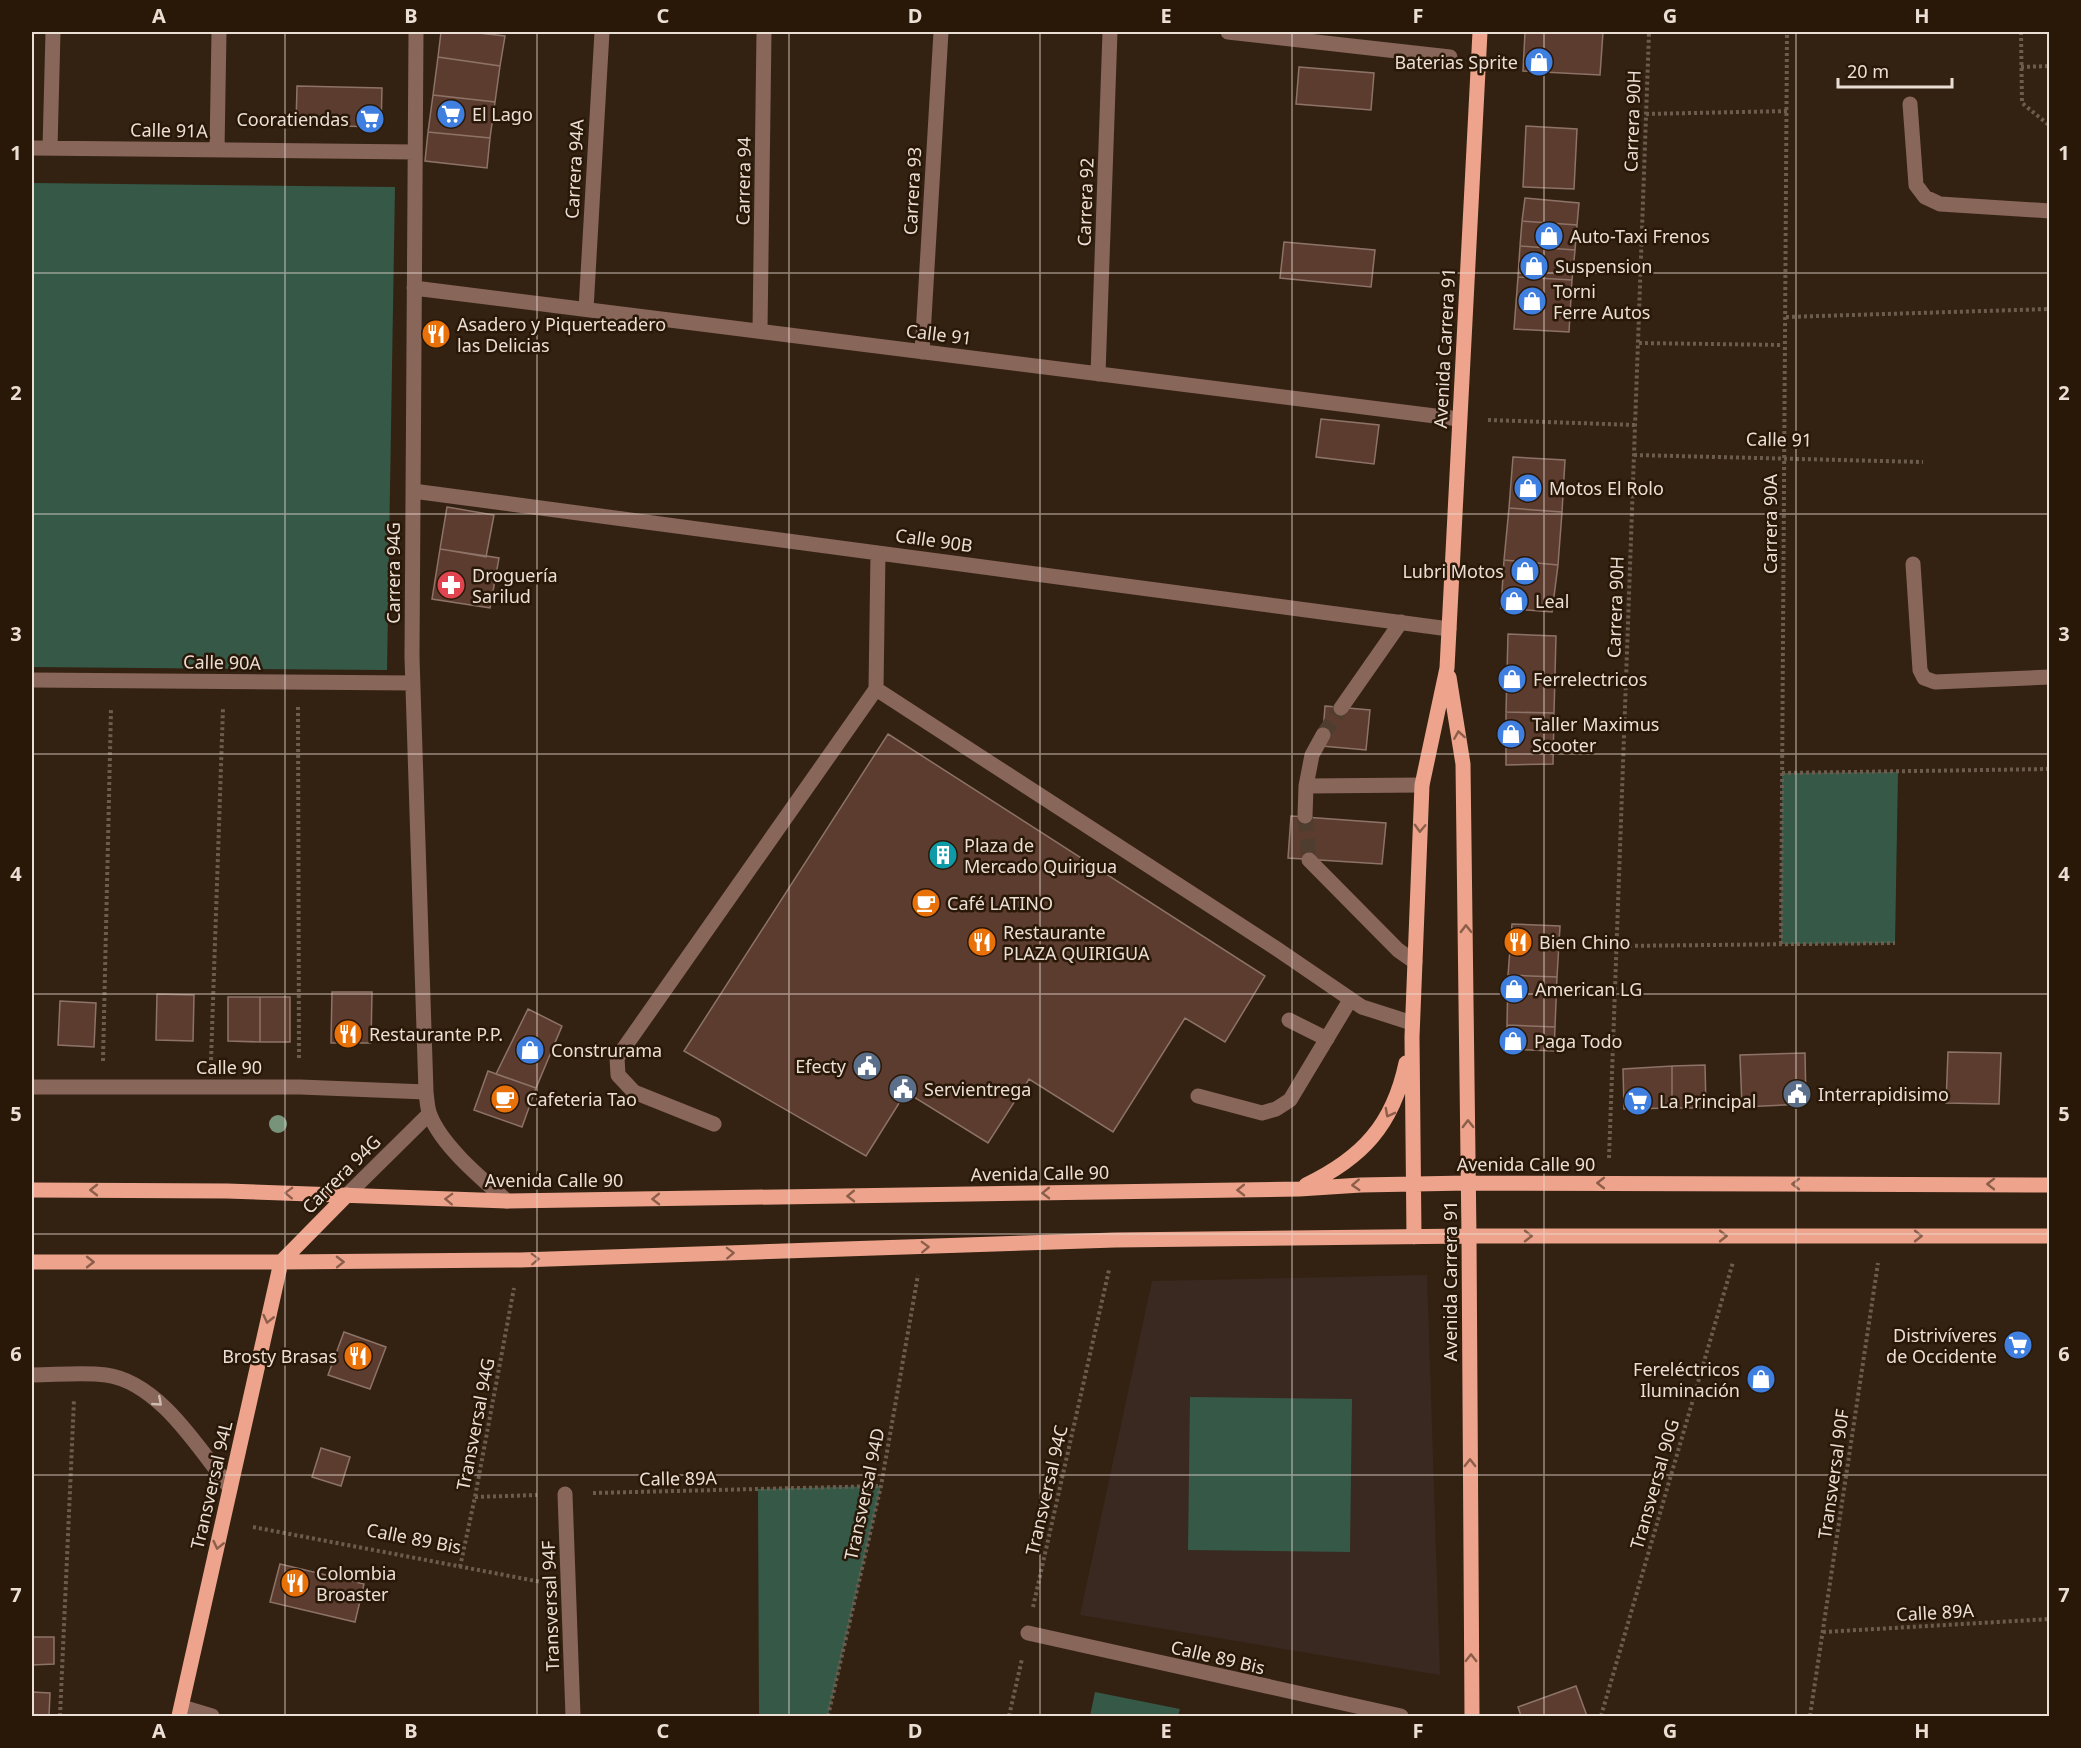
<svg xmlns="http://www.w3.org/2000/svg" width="2081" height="1748" font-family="'Noto Sans',sans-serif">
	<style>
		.education { fill: #3a2920 }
		.green { fill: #365847 }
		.building { fill: #5c3c2e; stroke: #8d7367; stroke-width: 1.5 }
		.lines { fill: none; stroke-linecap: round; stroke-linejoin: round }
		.minor-tunnel { stroke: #4f3e2f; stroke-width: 15; stroke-dasharray: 15 8; stroke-linecap: butt }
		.path { stroke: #6c5c4e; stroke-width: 4; stroke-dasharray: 3 3; stroke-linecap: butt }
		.minor { stroke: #89665a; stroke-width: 15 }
		.major { stroke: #eea48c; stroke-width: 15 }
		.tree { fill: #77937a }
		.oneway { stroke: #8c5e4a }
		.oneway2 { stroke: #cebbb0 }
		.grid { fill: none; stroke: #ebdfd5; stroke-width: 1.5; stroke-opacity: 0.55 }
		.labels { text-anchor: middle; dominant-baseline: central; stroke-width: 5; stroke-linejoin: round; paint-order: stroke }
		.poi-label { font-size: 18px; fill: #ebdfd5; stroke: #291808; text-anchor: start }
		.street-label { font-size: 18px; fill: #ebdfd5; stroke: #291808 }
		.neatline { fill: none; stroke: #ebdfd5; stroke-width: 2 }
		.grid-label { font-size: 20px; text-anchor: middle; font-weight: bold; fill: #ebdfd5 }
	</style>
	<rect width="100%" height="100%" fill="#332212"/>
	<path class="education" d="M1427 1275 1440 1675 1080 1615 1152 1281Z"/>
	<path class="green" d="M32 183 395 187 387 670 32 667Z
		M1898 772 1895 943 1781 944 1782 773Z
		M1190 1397 1352 1399 1350 1552 1188 1550Z
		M881 1486 828 1716H759L758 1489Z
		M1095 1692 1180 1709 1178 1716H1090Z"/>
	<path class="building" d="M441 32H470L505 36 500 66 438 57Z
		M1525 32H1603L1600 75 1523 71Z
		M438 57 500 66 495 102 433 95Z
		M1299 67 1374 73 1371 110 1296 104Z
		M297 86 382 88 381 127 296 125Z
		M433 95 495 102 490 138 428 132Z
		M1526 126 1577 129 1574 189 1523 187Z
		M428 132 490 138 487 168 425 161Z
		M1525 198 1579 203 1577 225 1522 221Z
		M1522 221 1577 225 1575 250 1520 246Z
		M1284 242 1375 250 1371 287 1280 278Z
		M1520 246 1575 250 1572 280 1518 277Z
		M1518 277 1572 280 1569 332 1514 329Z
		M1321 419 1379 425 1374 464 1316 457Z
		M1513 457 1565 460 1562 512 1509 508Z
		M447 507 494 515 486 557 440 549Z
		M1509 508 1562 512 1558 565 1504 560Z
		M440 549 499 558 490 608 432 599Z
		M1504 560 1558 565 1552 612 1501 608Z
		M1508 634 1556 636 1554 713 1506 712Z
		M1325 706 1370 710 1366 750 1322 746Z
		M1506 712 1554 713 1553 764 1506 765Z
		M888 734 1265 976 1225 1042 1185 1018 1113 1132 1029 1079 988 1143 906 1092 866 1156 684 1051Z
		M1291 816 1386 823 1382 864 1288 858Z
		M1512 924 1560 926 1557 977 1508 975Z
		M1508 975 1557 977 1555 1027 1507 1025Z
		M332 992H372L371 1043H331Z
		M157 994 194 995 193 1041 156 1040Z
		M228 997H260V1042L228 1041Z
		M260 997H290V1042H260Z
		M60 1001 96 1003 94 1047 58 1045Z
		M528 1009 562 1026 536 1088 496 1074Z
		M1507 1025 1555 1027 1554 1051 1506 1049Z
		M1948 1052 2001 1053 1999 1104 1946 1103Z
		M1805 1053 1806 1104 1742 1107 1740 1055Z
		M1705 1065 1706 1108H1672V1066Z
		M1672 1066V1108L1624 1109 1623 1069Z
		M488 1071 536 1088 522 1127 474 1110Z
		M344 1332 386 1347 370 1389 328 1375Z
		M321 1448 350 1457 341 1486 312 1477Z
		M280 1564 364 1584 355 1622 270 1602Z
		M32 1637H54V1664L32 1665Z
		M1576 1686 1587 1716H1521L1518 1707Z
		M32 1692 50 1693 49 1716H32Z"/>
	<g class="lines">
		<path class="minor-tunnel" d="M1323 735 1341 708
			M1305 816 1309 860"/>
		<path class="path" d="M2021 32 2022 103 2050 126
			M2021 67 2050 66
			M1646 114 1787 111
			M1786 317 2050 309
			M1639 343 1783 345
			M1488 420 1635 425
			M1634 455 1923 462
			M298 707 299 1060
			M1782 773 2050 769
			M1781 944 1787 32
			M1617 946 1895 943
			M211 1060 223 708
			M103 1061 111 709
			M1609 1158 1649 32
			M593 1493 881 1486
			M475 1497 537 1495
			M253 1527 541 1582
			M460 1567 475 1497 514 1288
			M1033 1607 1109 1270
			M1823 1632 2050 1619
			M60 1716 74 1400
			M828 1716 881 1486 918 1275
			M1009 1716 1022 1659
			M1601 1716 1733 1262
			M1810 1716 1878 1263"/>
		<path class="minor" d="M416 32 412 657 426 1092C427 1099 427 1108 430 1115 442 1146 482 1179 507 1201
			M1228 32 1450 57
			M1910 104 1916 185 1925 197 1940 204 2050 211
			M32 148 415 152
			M50 148 53 32
			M217 150 219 32
			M414 288 1459 419
			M586 309 602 32
			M760 331 764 32
			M922 352 941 32
			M1098 374 1110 32
			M413 491 1449 629
			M1913 564 1920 670 1924 678 1935 682 2050 677
			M32 680 413 683
			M876 689 1274 947 1362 1007 1412 1023
			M876 689 878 553
			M1341 708 1401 622
			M1306 786 1312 755 1323 735
			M1305 816 1306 786 1422 785
			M1309 860 1398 950 1415 962
			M1289 1020 1327 1039
			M32 1087H300L426 1092
			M1198 1096 1262 1113 1276 1109 1290 1100 1350 1000
			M714 1124 634 1092 618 1075 617 1058 876 689
			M347 1195 429 1114
			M32 1375C56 1375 82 1372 106 1375 159 1382 199 1449 230 1488
			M565 1494 573 1716
			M1028 1633 1401 1716
			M182 1707 212 1716"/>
		<path class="major" d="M1449 677 1463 764 1469 1236 1472 1716
			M1306 1185C1362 1158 1393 1125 1406 1063
			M32 1190 227 1191 507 1201 1299 1189 1361 1185 1468 1183 2050 1185
			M1414 1237 1412 1037 1422 785 1447 668 1480 32
			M32 1262H281L520 1260 1115 1240 1469 1236H2050
			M281 1262 347 1195
			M179 1716 281 1262"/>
	</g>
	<circle class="tree" cx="278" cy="1124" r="9"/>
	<defs><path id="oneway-chevron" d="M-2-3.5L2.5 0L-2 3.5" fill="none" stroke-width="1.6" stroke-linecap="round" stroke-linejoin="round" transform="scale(1.5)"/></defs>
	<g class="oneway">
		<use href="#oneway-chevron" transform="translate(1459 735) rotate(-99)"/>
		<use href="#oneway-chevron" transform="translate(1420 828) rotate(92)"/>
		<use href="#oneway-chevron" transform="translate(1466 929) rotate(-91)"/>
		<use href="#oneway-chevron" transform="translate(1389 1113) rotate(118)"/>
		<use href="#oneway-chevron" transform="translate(1468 1124) rotate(-91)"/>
		<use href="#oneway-chevron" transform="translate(1601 1183) rotate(-180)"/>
		<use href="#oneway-chevron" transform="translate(1796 1184) rotate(-180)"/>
		<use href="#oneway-chevron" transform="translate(1991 1184) rotate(-180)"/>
		<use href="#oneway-chevron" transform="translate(1356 1185) rotate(177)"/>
		<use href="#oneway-chevron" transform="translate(94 1190) rotate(-180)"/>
		<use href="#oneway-chevron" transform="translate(1241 1190) rotate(179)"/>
		<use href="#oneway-chevron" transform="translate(289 1193) rotate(-178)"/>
		<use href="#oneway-chevron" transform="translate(1046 1193) rotate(179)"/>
		<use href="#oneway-chevron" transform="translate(851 1196) rotate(179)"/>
		<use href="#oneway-chevron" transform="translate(449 1199) rotate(-178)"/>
		<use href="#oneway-chevron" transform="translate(656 1199) rotate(179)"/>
		<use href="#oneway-chevron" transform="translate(1528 1236)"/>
		<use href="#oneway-chevron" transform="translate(1723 1236)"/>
		<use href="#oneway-chevron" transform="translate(1918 1236)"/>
		<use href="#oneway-chevron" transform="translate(925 1247) rotate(-2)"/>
		<use href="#oneway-chevron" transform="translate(730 1253) rotate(-2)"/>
		<use href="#oneway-chevron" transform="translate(535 1259) rotate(-2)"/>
		<use href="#oneway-chevron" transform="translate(90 1262)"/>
		<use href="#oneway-chevron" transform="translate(340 1262) rotate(-1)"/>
		<use href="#oneway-chevron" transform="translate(268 1319) rotate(103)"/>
		<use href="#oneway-chevron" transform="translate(1470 1463) rotate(-90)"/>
		<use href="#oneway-chevron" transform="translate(218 1545) rotate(103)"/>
		<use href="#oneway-chevron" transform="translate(1471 1658) rotate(-90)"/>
	</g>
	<use class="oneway2" href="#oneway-chevron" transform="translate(158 1402) rotate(41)"/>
	<path class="grid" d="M285 32V1716M537 32V1716M789 32V1716M1040 32V1716M1292 32V1716M1544 32V1716M1796 32V1716M32 273H2050M32 514H2050M32 754H2050M32 994H2050M32 1234H2050M32 1475H2050"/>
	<defs>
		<g id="shop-disc" transform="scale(1.5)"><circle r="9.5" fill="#3f7fe0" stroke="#291808"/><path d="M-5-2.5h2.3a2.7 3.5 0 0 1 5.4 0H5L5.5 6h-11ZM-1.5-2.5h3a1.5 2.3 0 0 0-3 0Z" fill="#fff"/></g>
		<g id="supermarket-disc" transform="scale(1.5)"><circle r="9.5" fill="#3f7fe0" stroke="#291808"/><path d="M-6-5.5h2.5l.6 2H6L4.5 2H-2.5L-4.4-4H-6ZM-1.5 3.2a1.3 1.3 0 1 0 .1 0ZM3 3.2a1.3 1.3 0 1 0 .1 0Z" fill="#fff"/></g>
		<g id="restaurant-disc" transform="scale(1.5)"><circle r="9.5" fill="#e8710a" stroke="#291808"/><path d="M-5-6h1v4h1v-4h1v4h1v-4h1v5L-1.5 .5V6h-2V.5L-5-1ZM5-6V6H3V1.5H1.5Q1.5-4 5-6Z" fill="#fff"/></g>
		<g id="pharmacy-disc" transform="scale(1.5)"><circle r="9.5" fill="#e0444e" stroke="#291808"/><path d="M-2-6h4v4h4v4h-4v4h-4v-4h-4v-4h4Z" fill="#fff"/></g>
		<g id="building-disc" transform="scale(1.5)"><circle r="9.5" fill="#0f9aa8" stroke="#291808"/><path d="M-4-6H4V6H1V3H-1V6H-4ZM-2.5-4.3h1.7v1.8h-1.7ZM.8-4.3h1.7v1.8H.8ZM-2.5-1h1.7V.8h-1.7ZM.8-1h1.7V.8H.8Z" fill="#fff"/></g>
		<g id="cafe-disc" transform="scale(1.5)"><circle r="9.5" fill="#e8710a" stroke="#291808"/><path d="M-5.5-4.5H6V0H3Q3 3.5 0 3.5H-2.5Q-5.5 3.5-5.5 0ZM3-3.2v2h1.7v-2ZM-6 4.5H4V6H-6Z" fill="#fff"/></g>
		<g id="civic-disc" transform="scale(1.5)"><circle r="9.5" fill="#5c6f8a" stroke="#291808"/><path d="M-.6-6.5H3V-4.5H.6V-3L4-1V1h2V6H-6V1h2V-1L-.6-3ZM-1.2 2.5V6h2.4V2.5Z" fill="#fff"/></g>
	</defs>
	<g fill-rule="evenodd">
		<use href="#shop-disc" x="1539" y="62"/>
		<use href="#supermarket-disc" x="451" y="114"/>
		<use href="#supermarket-disc" x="370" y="119"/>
		<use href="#shop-disc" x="1549" y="236"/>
		<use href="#shop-disc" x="1534" y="266"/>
		<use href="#shop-disc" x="1532" y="301"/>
		<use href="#restaurant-disc" x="436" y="334"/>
		<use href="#shop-disc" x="1528" y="488"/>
		<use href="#shop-disc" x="1525" y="571"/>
		<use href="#pharmacy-disc" x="451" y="585"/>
		<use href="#shop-disc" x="1514" y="601"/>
		<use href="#shop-disc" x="1512" y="679"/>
		<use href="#shop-disc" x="1511" y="734"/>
		<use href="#building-disc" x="943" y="855"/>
		<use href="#cafe-disc" x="926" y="903"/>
		<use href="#restaurant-disc" x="982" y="942"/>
		<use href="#restaurant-disc" x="1518" y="942"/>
		<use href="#shop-disc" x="1514" y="989"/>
		<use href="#restaurant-disc" x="348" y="1034"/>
		<use href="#shop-disc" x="1513" y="1041"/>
		<use href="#shop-disc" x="530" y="1050"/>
		<use href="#civic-disc" x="867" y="1066"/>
		<use href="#civic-disc" x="903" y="1089"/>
		<use href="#civic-disc" x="1797" y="1094"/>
		<use href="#cafe-disc" x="505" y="1099"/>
		<use href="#supermarket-disc" x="1638" y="1101"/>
		<use href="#supermarket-disc" x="2018" y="1345"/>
		<use href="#restaurant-disc" x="358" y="1356"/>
		<use href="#shop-disc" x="1761" y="1379"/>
		<use href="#restaurant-disc" x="295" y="1583"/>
	</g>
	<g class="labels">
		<g class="poi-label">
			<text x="1518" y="62" text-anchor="end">Baterias Sprite</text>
			<text x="472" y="114">El Lago</text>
			<text x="349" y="119" text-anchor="end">Cooratiendas</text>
			<text x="1570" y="236">Auto-Taxi Frenos</text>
			<text x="1555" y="266">Suspension</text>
			<text x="1553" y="291">Torni<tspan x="1553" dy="21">Ferre Autos</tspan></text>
			<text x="457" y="324">Asadero y Piquerteadero<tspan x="457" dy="21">las Delicias</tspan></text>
			<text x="1549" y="488">Motos El Rolo</text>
			<text x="1504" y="571" text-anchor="end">Lubri Motos</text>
			<text x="472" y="575">Droguería<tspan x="472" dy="21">Sarilud</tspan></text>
			<text x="1535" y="601">Leal</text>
			<text x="1533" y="679">Ferrelectricos</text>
			<text x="1532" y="724">Taller Maximus<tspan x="1532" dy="21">Scooter</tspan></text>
			<text x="964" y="845">Plaza de<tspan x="964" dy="21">Mercado Quirigua</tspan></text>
			<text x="947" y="903">Café LATINO</text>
			<text x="1003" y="932">Restaurante<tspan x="1003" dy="21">PLAZA QUIRIGUA</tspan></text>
			<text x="1539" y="942">Bien Chino</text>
			<text x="1535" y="989">American LG</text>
			<text x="369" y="1034">Restaurante P.P.</text>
			<text x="1534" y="1041">Paga Todo</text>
			<text x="551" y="1050">Construrama</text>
			<text x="846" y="1066" text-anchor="end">Efecty</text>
			<text x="924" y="1089">Servientrega</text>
			<text x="1818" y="1094">Interrapidisimo</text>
			<text x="526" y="1099">Cafeteria Tao</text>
			<text x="1659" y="1101">La Principal</text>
			<text x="1997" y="1335" text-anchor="end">Distrivíveres<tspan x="1997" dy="21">de Occidente</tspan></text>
			<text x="337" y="1356" text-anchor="end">Brosty Brasas</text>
			<text x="1740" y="1369" text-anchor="end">Fereléctricos<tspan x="1740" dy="21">Iluminación</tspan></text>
			<text x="316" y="1573">Colombia<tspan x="316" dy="21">Broaster</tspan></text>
		</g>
		<g class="street-label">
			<text transform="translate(1632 121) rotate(-88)">Carrera 90H</text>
			<text transform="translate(169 130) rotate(1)">Calle 91A</text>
			<text transform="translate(574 169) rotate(-87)">Carrera 94A</text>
			<text transform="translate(743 181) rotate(-89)">Carrera 94</text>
			<text transform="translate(912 191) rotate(-87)">Carrera 93</text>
			<text transform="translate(1085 202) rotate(-88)">Carrera 92</text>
			<text transform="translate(939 334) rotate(7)">Calle 91</text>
			<text transform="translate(1444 348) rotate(-87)">Avenida Carrera 91</text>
			<text transform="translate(1779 439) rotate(1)">Calle 91</text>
			<text transform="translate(1770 524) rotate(-90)">Carrera 90A</text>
			<text transform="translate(934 540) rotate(8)">Calle 90B</text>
			<text transform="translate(393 573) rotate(-90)">Carrera 94G</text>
			<text transform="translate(1615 607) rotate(-88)">Carrera 90H</text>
			<text transform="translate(222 662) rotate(1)">Calle 90A</text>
			<text x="229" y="1067">Calle 90</text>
			<text x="1526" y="1164">Avenida Calle 90</text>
			<text transform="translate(1040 1173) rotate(-1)">Avenida Calle 90</text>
			<text transform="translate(341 1174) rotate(-45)">Carrera 94G</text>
			<text x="554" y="1180">Avenida Calle 90</text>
			<text transform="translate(1450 1281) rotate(-90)">Avenida Carrera 91</text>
			<text transform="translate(475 1424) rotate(-79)">Transversal 94G</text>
			<text transform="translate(1833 1474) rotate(-82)">Transversal 90F</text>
			<text transform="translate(678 1478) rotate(-1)">Calle 89A</text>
			<text transform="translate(1654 1484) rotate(-74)">Transversal 90G</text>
			<text transform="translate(211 1485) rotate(-77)">Transversal 94L</text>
			<text transform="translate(1046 1490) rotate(-77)">Transversal 94C</text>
			<text transform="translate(864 1494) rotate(-78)">Transversal 94D</text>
			<text transform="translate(414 1538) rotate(11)">Calle 89 Bis</text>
			<text transform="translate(550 1606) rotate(-92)">Transversal 94F</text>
			<text transform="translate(1935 1612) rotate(-3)">Calle 89A</text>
			<text transform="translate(1218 1657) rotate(13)">Calle 89 Bis</text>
		</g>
	</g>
	<rect width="2081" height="1748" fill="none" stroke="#291808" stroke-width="66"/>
	<path d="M1838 78v9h114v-9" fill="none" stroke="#ebdfd5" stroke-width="3"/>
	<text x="1847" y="78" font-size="18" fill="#ebdfd5" stroke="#291808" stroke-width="4.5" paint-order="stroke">20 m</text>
	<rect x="33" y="33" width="2015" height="1682" class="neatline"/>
	<g class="grid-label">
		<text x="159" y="23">A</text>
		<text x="411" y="23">B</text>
		<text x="663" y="23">C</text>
		<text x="915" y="23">D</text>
		<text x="1166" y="23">E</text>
		<text x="1418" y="23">F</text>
		<text x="1670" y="23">G</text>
		<text x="1922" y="23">H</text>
		<text x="16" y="160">1</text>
		<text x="2064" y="160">1</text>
		<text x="16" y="400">2</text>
		<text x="2064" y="400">2</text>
		<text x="16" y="641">3</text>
		<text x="2064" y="641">3</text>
		<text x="16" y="881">4</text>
		<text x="2064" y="881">4</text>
		<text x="16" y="1121">5</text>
		<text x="2064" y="1121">5</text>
		<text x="16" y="1361">6</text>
		<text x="2064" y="1361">6</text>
		<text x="16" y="1602">7</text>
		<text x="2064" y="1602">7</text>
		<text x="159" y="1738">A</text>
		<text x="411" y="1738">B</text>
		<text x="663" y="1738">C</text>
		<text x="915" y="1738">D</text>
		<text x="1166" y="1738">E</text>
		<text x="1418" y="1738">F</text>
		<text x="1670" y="1738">G</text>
		<text x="1922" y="1738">H</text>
	</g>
</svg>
